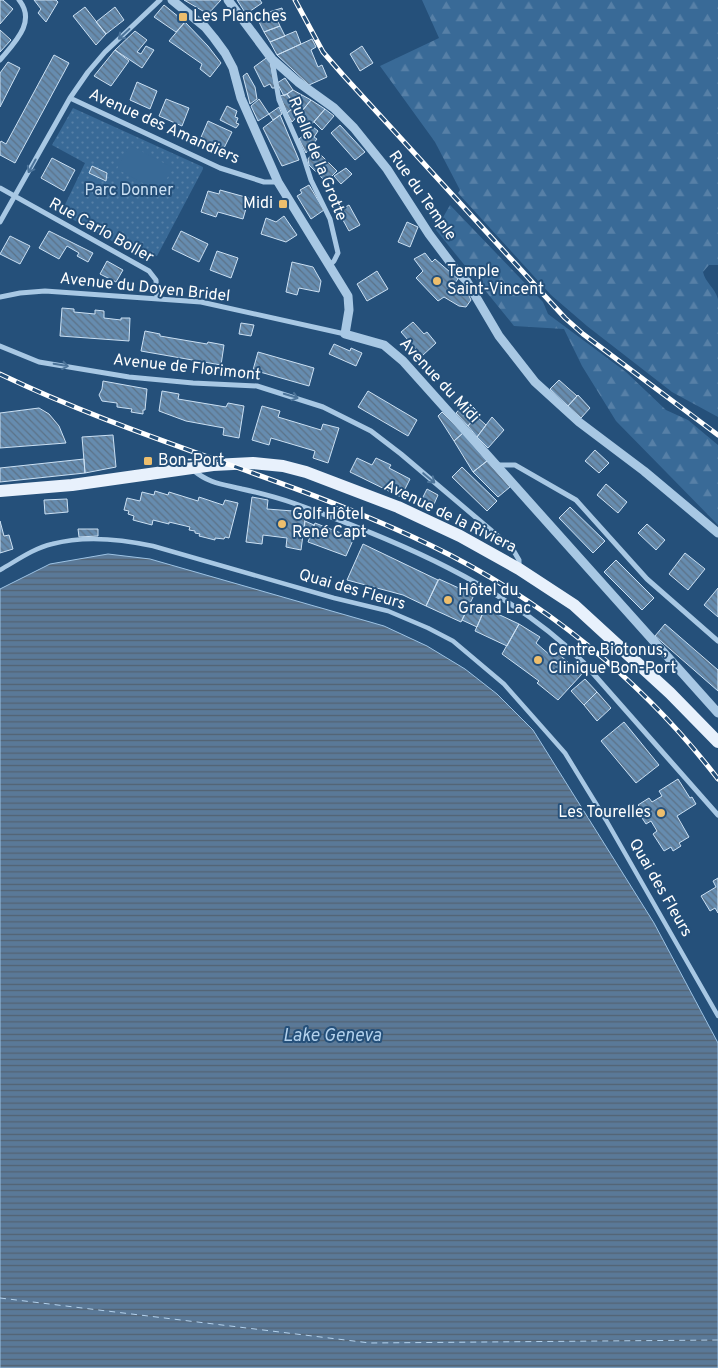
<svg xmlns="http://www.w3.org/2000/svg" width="718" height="1368" font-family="Overpass,sans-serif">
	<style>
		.grass { fill: url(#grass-dots) }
		.forest { fill: url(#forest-firs) }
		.pitch { fill: #396a97 }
		.water { fill: url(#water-rules); stroke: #9dc3e4 }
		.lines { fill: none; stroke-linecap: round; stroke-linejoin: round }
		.ferry { stroke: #b3d1ec; stroke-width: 1; stroke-dasharray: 6 5; stroke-linecap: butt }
		.building { fill: url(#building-back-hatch); stroke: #cbe0f3 }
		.pedestrian { stroke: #a8c8e4; stroke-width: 4.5 }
		.minor { stroke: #a8c8e4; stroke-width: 5 }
		.tertiary { stroke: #a8c8e4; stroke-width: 9 }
		.primary { stroke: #e8f1fc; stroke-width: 12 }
		.rail-casing { stroke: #fff; stroke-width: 5 }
		.rail { stroke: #25507a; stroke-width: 3; stroke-dasharray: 9; stroke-linecap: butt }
		.oneway { stroke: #4c749a }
		.poi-dot { fill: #edbe6d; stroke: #25507a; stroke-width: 2 }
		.labels { text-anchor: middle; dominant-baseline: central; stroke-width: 4; stroke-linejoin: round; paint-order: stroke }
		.poi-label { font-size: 16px; fill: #fff; stroke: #25507a; text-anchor: start }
		.street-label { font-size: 16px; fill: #fff; stroke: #25507a }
		.park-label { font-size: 16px; fill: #cbe0f3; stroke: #25507a }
		.water-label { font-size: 18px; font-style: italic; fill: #b3d1ec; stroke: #25507a }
	</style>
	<defs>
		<pattern id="grass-dots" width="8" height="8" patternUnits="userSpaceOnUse" patternTransform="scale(1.25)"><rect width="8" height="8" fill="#396a97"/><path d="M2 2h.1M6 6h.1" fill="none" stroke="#5780a7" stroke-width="1.8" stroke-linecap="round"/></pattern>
		<pattern id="forest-firs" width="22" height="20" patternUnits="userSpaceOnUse" patternTransform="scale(1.25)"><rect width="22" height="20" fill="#396a97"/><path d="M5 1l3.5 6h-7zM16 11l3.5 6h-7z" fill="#5780a7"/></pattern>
		<pattern id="water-rules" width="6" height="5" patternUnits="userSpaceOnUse" patternTransform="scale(1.25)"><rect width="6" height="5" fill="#5a7998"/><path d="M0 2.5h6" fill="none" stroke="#536272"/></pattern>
		<pattern id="building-back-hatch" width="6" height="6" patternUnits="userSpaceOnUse" patternTransform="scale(1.25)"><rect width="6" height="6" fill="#668caf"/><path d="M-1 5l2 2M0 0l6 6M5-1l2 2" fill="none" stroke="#5c7287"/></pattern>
	</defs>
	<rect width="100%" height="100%" fill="#25507a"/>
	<path class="grass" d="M73 108 203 167V169L157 256 143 255 141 257 61 213 85 163 52 145Z"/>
	<path class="forest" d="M422 0H718V265H709L703 272C705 282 715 288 718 299V417L672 392 587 326 551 295 458 193 460 190 435 142 380 66 439 38Z
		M450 205 543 302 548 314 626 372 666 410 688 420 718 445V525L616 421 582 366 564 329 514 326 436 230Z"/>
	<path class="pitch" d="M130 145 173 168 159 192 117 169Z"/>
	<path class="water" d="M108 554 150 559 384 626 427 646 465 669 497 694 533 730 654 923 718 1043V1368H0V589L50 564Z"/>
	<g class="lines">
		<path class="ferry" d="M0 1298 370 1343 718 1340"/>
	</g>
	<path class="building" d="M0 0H3L13 9 0 24Z
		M34 0H56L58 2 46 22 38 13 41 9Z
		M184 0H221L208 14Z
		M237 0H260L262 3 246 14Z
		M164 5 185 22 176 32 154 17Z
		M85 7 106 34 96 45 73 16Z
		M115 7 124 20 106 34 96 22Z
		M282 8 283 13 275 15 280 26 264 32 256 16Z
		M185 22 208 46 221 63 210 77 200 69 202 64 169 41Z
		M280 26 285 36 270 42 264 32Z
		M0 30 11 40 0 52Z
		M135 31 147 40 137 52 141 54 146 46 154 50 142 68 115 50Z
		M296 31 301 44 277 55 270 42Z
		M312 39 316 47 311 50 318 67 322 65 327 77 309 85 277 55Z
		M362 46 373 63 360 71 350 54Z
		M115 50 129 61 111 86 94 76Z
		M54 55 69 63 15 163 0 155V143L1 141 6 144Z
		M269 56 275 88H272L270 84 264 87 254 67Z
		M8 62 20 68 0 107V73Z
		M247 73 255 87 257 99 250 104 243 76Z
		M285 78 293 90 284 96 277 83Z
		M137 82 157 91 150 109 130 100Z
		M293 90 302 95 295 105 287 94Z
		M287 94 295 106 287 113 280 96Z
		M302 95 311 100 301 112 295 105Z
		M166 99 189 108 182 126 159 116Z
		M259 99 269 114 258 121 251 106Z
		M311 100 325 109 310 126 298 116Z
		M227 106 237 111 235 117 238 118 236 123 239 124 236 128 220 120Z
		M295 106 301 112 292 122 287 113Z
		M279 107 282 114 273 120 269 114Z
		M325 109 334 116 322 130 314 122Z
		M280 115 299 160 282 166 263 128Z
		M208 121 232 132 222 152 199 142Z
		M340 125 365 152 355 160 331 133Z
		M313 127 318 131 314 137 317 139 306 153 299 139Z
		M315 149 337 171 326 182 309 165 308 159Z
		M52 158 75 170 64 191 41 178Z
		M92 166 107 173 106 181 89 173Z
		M346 168 352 174 341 184 334 176Z
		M309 185 324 210 311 219 297 196 302 193 300 190Z
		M220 190 249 198 243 219 218 212 216 217 201 212 208 191 219 194Z
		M349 205 360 225 349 231 338 211Z
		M284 216 297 235 286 242 261 234 266 218 276 222Z
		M407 222 418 227 410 247 398 242Z
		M49 231 93 253 88 262 77 256 79 253 67 246 59 259 39 248Z
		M181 231 208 244 199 262 172 249Z
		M10 236 30 246 20 264 0 254Z
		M217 251 238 258 231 278 210 270Z
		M425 253 432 262 435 259 458 279 454 284 468 294 471 300 466 307 459 306 444 297 438 301 416 278 423 271 414 259Z
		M107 261 123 270 116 282 100 274Z
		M292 262 313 267 321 281 319 292 299 288 297 295 286 292Z
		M377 271 388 289 367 301 357 284Z
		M62 308 74 309V312L95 314V310L104 311V318L121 320V318H130L129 341 60 336Z
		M413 322 424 334 427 332 436 343 422 356 401 332Z
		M241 323 254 325 251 336 239 334Z
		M145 331 160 334V336L207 344 208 342 224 345 221 365 141 351Z
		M334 344 350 351 351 348 362 353 356 366 329 354Z
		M258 352 314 368 309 386 253 370Z
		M559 380 577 396 568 406 550 389Z
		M103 381 147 389 145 410H143V414L131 412 132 409 117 407V403L102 401 99 395 102 389Z
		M162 391 179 394 178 399 226 407 228 403 244 406 239 438 223 435 224 428 186 421 159 411Z
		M368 391 417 420 408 436 358 407Z
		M578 395 590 408 581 418 568 406Z
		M467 401 479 413 468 426 456 413Z
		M262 406 280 411 278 417 321 430 323 424 339 428 328 463 313 458 315 451 271 438 269 445 252 440Z
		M39 408 49 414 59 426 66 443 0 448V413Z
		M442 412 463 433 454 441 438 416Z
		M476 416 486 425 477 437 468 426Z
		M492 417 504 430 488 448 477 437Z
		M463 433 487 461 473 472 454 441Z
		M113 435 116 467 85 473 82 437Z
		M595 450 609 463 599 473 585 461Z
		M357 458 372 465 376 458 391 465 389 468 410 479 401 497 350 472Z
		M84 459 85 473 0 482V468Z
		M487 461 510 487 498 497 473 472Z
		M462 467 497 501 487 511 452 477Z
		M606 484 627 502 618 513 597 495Z
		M427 489 438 495 431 511 419 505Z
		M155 491 168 495 169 492 198 501 199 497 223 505 225 500 238 503 229 538 225 537 224 539 215 538V540L199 536 200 534 195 533V531L189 530 190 527 169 522V524L153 520 152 525 133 520 134 516 128 514 129 511 124 510 127 498 140 501 142 492 154 495Z
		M252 497 268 500 267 509 306 512 301 550 286 547 287 538 263 535 262 544 246 542Z
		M67 499 68 512 45 514 44 500Z
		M570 507 605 541 593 553 559 518Z
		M0 521 4 536 9 535 13 549 0 553Z
		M305 521 314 525 312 532 304 530Z
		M315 523 354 538 346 556 308 542Z
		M647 524 665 540 656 550 638 533Z
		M78 529H98V536L79 537Z
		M363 544 438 580 426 606 403 595 347 580Z
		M685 553 705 569 688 590 669 574Z
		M616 560 654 598 642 610 604 572Z
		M439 579 474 595 461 622 426 606Z
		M718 588V617L704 605Z
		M470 604 477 608 479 605 485 608 477 627 462 620Z
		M485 608 519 624 507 646 475 631Z
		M519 624 540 637 536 643 551 656 555 651 582 674 558 700 537 683 539 681 502 654Z
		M665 624 718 670V691L655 636Z
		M585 679 597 692 584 705 571 691Z
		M597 692 611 708 597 721 584 705Z
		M624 722 659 765 636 783 601 741Z
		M678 779 690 798 692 797 696 804 677 816 689 837 679 843 681 846 673 851 671 847 664 851 653 834 657 831 651 821 646 824 636 809 640 807 638 805 649 798 652 802 662 796 659 791Z
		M718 878V913L715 908 710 911 701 896 716 887 713 881Z"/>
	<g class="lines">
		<path class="pedestrian" d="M0 570C16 561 34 548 52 544 85 535 121 539 153 546L334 598 388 611 428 628 453 641 504 684 565 753 606 820 718 1016"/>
		<path class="minor" d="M0 60C14 43 37 22 19 0
			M272 60 279 100 302 152 311 180 330 219 338 253 334 261 329 266
			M70 98 220 168 264 182H278
			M0 188 149 271 156 280 157 299
			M0 222 70 98 88 72 105 52 160 0
			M0 297 20 293 45 291 201 302 345 334
			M0 346 39 362 129 377 193 383 257 386 323 407 371 431 401 454 512 548 519 560V568
			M497 465H515L576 500 647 579 718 641
			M193 470C210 484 222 484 242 489 260 493 279 498 296 504 398 541 505 585 583 662L718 815"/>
		<path class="tertiary" d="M172 0 205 27 214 38 225 53 233 68 241 98 278 182 348 296 349 310 345 334 384 345 403 361 718 713
			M228 0 272 59 298 82 334 108 354 128 387 169 429 234 456 270 466 280 499 336 535 382 579 422 644 471 718 533"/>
		<path class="primary" d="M0 491 72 485 213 465 253 463 283 466 306 472 398 507 460 536 519 569 574 605 670 693 718 742"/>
		<g class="rail-casing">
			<path id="rail" d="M295 0 323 52 343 75 565 318 583 334 718 435
				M0 374C139 441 291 478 430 545 542 599 642 680 718 779"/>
		</g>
		<use href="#rail" class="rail"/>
	</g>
	<defs><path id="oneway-shaft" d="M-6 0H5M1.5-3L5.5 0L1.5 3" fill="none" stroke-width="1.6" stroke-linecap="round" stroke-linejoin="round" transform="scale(1.25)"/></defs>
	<g class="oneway">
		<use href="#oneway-shaft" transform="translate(124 34) rotate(137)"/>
		<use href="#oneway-shaft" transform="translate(32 166) rotate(119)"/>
		<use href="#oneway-shaft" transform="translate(61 365) rotate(10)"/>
		<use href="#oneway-shaft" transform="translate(291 396) rotate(17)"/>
		<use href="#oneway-shaft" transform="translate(429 478) rotate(40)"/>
	</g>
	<g class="poi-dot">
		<rect x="178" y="12" width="10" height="10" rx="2.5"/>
		<rect x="278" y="199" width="10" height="10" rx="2.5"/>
		<circle cx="437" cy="281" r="5"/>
		<rect x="143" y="456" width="10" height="10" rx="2.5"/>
		<circle cx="282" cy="524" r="5"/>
		<circle cx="448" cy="600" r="5"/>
		<circle cx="538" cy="660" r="5"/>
		<circle cx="661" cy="813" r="5"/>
	</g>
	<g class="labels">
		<g class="poi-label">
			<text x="193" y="17">Les Planches</text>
			<text x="273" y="204" text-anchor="end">Midi</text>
			<text x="447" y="272">Temple<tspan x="447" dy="18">Saint-Vincent</tspan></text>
			<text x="158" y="461">Bon-Port</text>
			<text x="292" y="515">Golf Hôtel<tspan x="292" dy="18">René Capt</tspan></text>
			<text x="458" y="591">Hôtel du<tspan x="458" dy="18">Grand Lac</tspan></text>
			<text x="548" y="651">Centre Biotonus,<tspan x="548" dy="18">Clinique Bon-Port</tspan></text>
			<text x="651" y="813" text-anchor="end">Les Tourelles</text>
		</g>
		<g class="street-label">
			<text transform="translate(164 127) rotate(24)">Avenue des Amandiers</text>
			<text transform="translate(317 159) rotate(68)">Ruelle de la Grotte</text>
			<text transform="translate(422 196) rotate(55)">Rue du Temple</text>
			<text transform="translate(101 231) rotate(29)">Rue Carlo Boller</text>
			<text transform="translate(145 288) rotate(6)">Avenue du Doyen Bridel</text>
			<text transform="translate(187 368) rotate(6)">Avenue de Florimont</text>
			<text transform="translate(439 381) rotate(47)">Avenue du Midi</text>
			<text transform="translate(450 517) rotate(26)">Avenue de la Riviera</text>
			<text transform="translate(352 590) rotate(16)">Quai des Fleurs</text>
			<text transform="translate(660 888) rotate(60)">Quai des Fleurs</text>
		</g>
		<g class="park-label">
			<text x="129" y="191">Parc Donner</text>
		</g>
		<g class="water-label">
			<text x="332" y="1036">Lake Geneva</text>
		</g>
	</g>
</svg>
